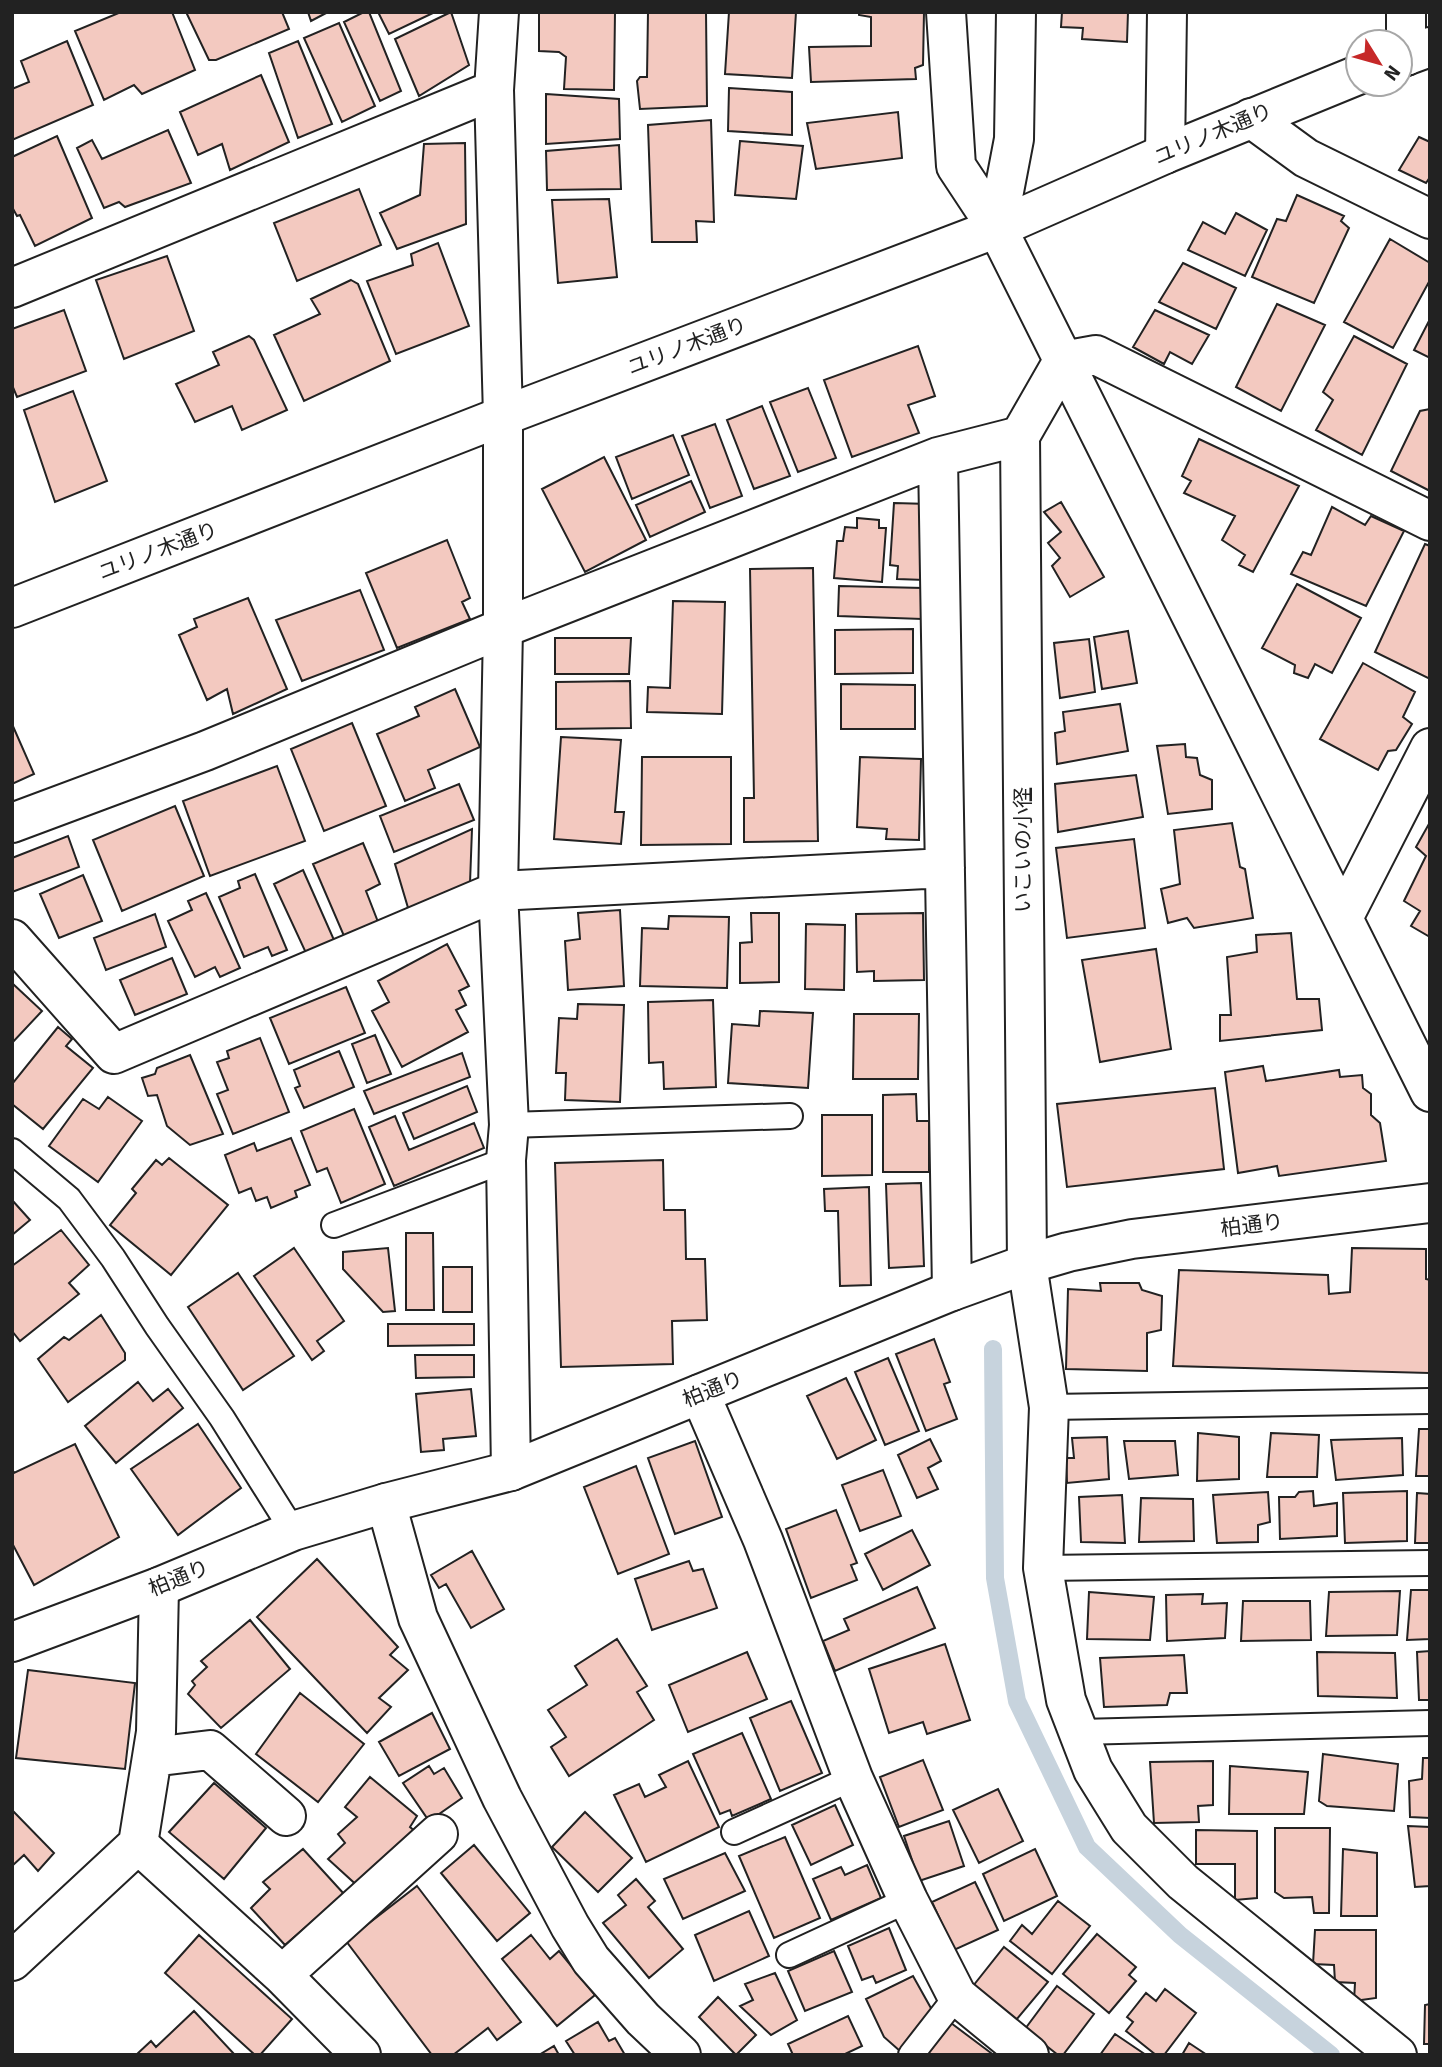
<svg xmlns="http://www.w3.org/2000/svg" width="1442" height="2067" font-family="Signika,'Noto Sans JP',sans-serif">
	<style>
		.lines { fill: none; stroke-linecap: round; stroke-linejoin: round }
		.stream { stroke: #c7d3dd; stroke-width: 18 }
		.building { fill: #f3c9c0; stroke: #222; stroke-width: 2 }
		.lane-casing { stroke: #222; stroke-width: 28 }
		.street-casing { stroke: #222; stroke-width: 42 }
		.secondary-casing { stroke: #222; stroke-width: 42 }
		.lane { stroke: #fff; stroke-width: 24 }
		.street { stroke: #fff; stroke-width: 38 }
		.secondary { stroke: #fff; stroke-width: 38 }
		.labels { text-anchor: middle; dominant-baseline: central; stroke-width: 5; stroke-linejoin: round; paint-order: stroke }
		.street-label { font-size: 21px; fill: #222; stroke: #fff }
	</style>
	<rect width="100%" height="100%" fill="#fff"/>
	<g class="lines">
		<path class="stream" d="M993 1349 995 1578 1017 1701 1087 1847 1180 1935 1331 2055"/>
	</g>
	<path class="building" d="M121 12H172L195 70 142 94 134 85 104 100 75 31Z
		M186 12H282L289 29 216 60H209Z
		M308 12H328L311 21Z
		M364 12H369L401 91 380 101 344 22Z
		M378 12H435L389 34Z
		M451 12 469 65 419 96 395 39Z
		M539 12H615L614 90 564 89 566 57 559 52 539 51Z
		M648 12H706L707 106 640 109 637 81 640 77H647Z
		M729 12H796L792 78 725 74Z
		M859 12H924L923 65 915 68 916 79 811 82 809 47 871 46V17L859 15Z
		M1062 12H1128L1127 42 1082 39 1083 28 1061 27Z
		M339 23 375 106 342 122 304 38Z
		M67 41 93 105 12 140V89L29 82 21 61Z
		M298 41 332 124 298 138 269 53Z
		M261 75 289 142 230 170 222 144 198 155 180 112Z
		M729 88 792 92V135L728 131Z
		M546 94 619 99 620 139 546 144Z
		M898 112 902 158 816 169 807 123Z
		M711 120 714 222 696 221 697 242H652L648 125Z
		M168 130 191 183 125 207 119 202 104 208 77 148 92 140 102 159Z
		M57 136 92 218 35 246 20 215 17 216 12 207V157Z
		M1419 137 1430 142V177L1426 183 1399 170Z
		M740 141 803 146 796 199 735 195Z
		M465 143 466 224 397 249 380 213 420 195 424 144Z
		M619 145 621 189 547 190 546 151Z
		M359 189 381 245 297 281 274 223Z
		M1297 195 1344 216 1341 221 1349 228 1314 303 1252 277 1277 219 1286 221Z
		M609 199 617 277 558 283 552 200Z
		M1236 213 1267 230 1245 276 1188 250 1203 222 1225 234Z
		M1390 239 1430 263V280L1393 348 1344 322Z
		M438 243 469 326 396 354 367 281 413 265 411 254Z
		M167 256 194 331 124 359 96 280Z
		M1183 263 1236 288 1216 329 1159 302Z
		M351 280 358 284 390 361 304 401 274 335 320 314 311 299Z
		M1277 304 1325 325 1281 411 1236 387Z
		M64 310 86 371 17 397 12 385V329Z
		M1155 310 1209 335 1192 364 1170 352 1164 364 1133 347Z
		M1430 319V358L1414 350Z
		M249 336 254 340 287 410 242 430 232 406 195 422 176 384 219 365 213 352Z
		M1354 336 1407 364 1362 455 1316 430 1333 400 1323 392Z
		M918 346 935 396 908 405 919 433 852 457 824 380Z
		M808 388 836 458 798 472 770 402Z
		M73 391 107 481 55 502 24 410Z
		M762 406 790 476 754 489 727 420Z
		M1430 409V491L1391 471 1420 411Z
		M715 424 742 496 710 508 682 436Z
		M673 435 689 475 632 499 616 457Z
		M1199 439 1299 486 1253 572 1239 565 1245 555 1222 540 1235 516 1184 493 1191 481 1182 476Z
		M604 457 646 540 585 572 542 489Z
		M691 481 705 512 650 537 636 505Z
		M1061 502 1104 577 1070 597 1052 566 1060 558 1048 543 1061 532 1044 512Z
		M894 503 929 504 925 580 897 579 898 566 890 565Z
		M1332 507 1365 525 1371 516 1404 531 1366 606 1291 574 1303 552 1311 555Z
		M857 518 879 520V528H886L882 582 834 578 837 541H843L845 527 857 528Z
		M447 540 470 598 462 602 470 619 397 648 366 573Z
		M1425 544 1430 546V679L1375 652Z
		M813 568 818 841 744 842V798H754L750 569Z
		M1297 584 1361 618 1332 673 1315 664 1308 678 1294 673 1295 665 1262 648Z
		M839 586 923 588 922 619 838 616Z
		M360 590 384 650 302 681 276 620Z
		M248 598 287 689 233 714 227 689 207 700 179 635 197 627 194 619Z
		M673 601 725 602 722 714 647 712 648 687 670 688Z
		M913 629V673L835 674V630Z
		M1128 631 1137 683 1102 689 1094 637Z
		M555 638H631L629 674H555Z
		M1089 639 1095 692 1060 698 1054 643Z
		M1363 663 1415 692 1403 717 1412 724 1396 750 1388 751 1378 770 1320 739Z
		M630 681 631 728 556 729V682Z
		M841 684 915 685V729H841Z
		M455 689 480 747 428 770 435 788 405 801 377 734 419 716 415 707Z
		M1120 704 1128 751 1057 764 1055 733 1065 731 1063 712Z
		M352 723 386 806 324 831 291 749Z
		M12 724 34 774 12 784Z
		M561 737 621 740 615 812H624L621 844 554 839Z
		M1185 744 1186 757 1197 758 1200 775 1212 780V809L1168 814 1157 746Z
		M642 757H731V844L641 845Z
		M860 757 921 759 919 840 886 839 887 829 857 827Z
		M277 766 305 841 210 876 183 801Z
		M1136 775 1143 817 1058 832 1055 784Z
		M459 784 474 820 394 852 380 816Z
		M175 806 204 876 122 911 93 840Z
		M1430 822V937L1411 926 1420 911 1404 901 1426 856 1416 847Z
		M1232 823 1240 867 1245 869 1253 918 1194 928 1187 918 1168 923 1161 889 1180 884 1174 830Z
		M472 829 470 883 409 911 395 864Z
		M68 836 79 867 12 892V858Z
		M1134 839 1145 928 1067 938 1056 848Z
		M363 843 380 884 366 891 378 922 344 936 313 864Z
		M303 870 334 940 306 953 274 884Z
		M255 874 287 950 272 956 268 947 244 957 219 897 240 888 238 881Z
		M83 875 102 921 59 938 40 894Z
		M206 893 240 968 220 977 215 967 195 977 168 921 192 910 188 901Z
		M620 910 624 986 568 990 565 941 580 939 578 913Z
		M751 913H779V982L740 983V943L752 942Z
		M923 913 924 980 874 981V971L857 972 856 914Z
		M155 914 166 947 106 970 94 938Z
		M669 916 729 917 727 988 640 986 642 928 668 929Z
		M806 924 845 925 844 990 805 989Z
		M1291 933 1297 999H1319L1322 1030 1220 1041V1015H1231L1227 957 1257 952 1256 935Z
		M447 944 469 986 459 991 466 1005 456 1010 468 1032 402 1067 372 1011 389 1002 378 981Z
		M1156 949 1171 1049 1100 1062 1082 960Z
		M172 958 187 994 135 1015 120 980Z
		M12 983 42 1011 12 1043Z
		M346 987 365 1033 289 1064 270 1018Z
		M713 1000 716 1087 664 1089 663 1062 649 1063 648 1002Z
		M578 1004 624 1005 620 1102 565 1100 566 1073H556L559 1018 577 1019Z
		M760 1011 813 1013 808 1088 728 1083 732 1024 759 1026Z
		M854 1014H919L918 1079H853Z
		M58 1027 72 1039 66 1046 93 1068 43 1129 12 1104V1084Z
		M375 1035 391 1074 367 1083 352 1044Z
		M260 1038 289 1112 233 1134 217 1094 228 1090 217 1062 229 1058 227 1051Z
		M339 1051 354 1087 304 1108 295 1088 300 1086 294 1070Z
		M462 1053 470 1077 374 1114 364 1091Z
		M190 1055 223 1134 190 1145 167 1126 157 1095 148 1096 142 1078 155 1074 157 1068Z
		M1263 1066 1266 1081 1339 1070 1340 1077 1362 1075 1363 1088 1371 1094V1115L1380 1123 1386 1161 1279 1176 1277 1166 1238 1173 1225 1072Z
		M467 1086 477 1112 414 1139 403 1113Z
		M1215 1088 1224 1169 1067 1187 1057 1104Z
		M916 1094 917 1121H929V1172H883V1095Z
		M108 1097 142 1121 98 1182 49 1146 83 1099 99 1109Z
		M354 1109 385 1184 341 1203 327 1168 317 1172 301 1131Z
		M822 1115H872V1175L822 1176Z
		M395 1116 409 1150 474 1123 484 1148 394 1186 369 1127Z
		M291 1138 310 1185 295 1191 297 1197 271 1208 267 1197 256 1201 251 1188 239 1193 225 1155 254 1143 257 1151Z
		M169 1158 228 1205 171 1275 110 1225 136 1193 132 1189 156 1160 162 1165Z
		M663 1160 664 1210H685L686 1259H705L707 1320 672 1321 673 1364 561 1367 555 1163Z
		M921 1183 924 1266 889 1268 886 1184Z
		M869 1187 871 1285 840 1286 838 1211H825L824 1189Z
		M12 1200 30 1220 12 1235Z
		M61 1230 89 1265 69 1283 79 1294 20 1341 12 1331V1266Z
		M406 1233H433L434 1310H406Z
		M294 1248 344 1321 317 1341 324 1351 312 1360 254 1276Z
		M388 1248 395 1311 383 1312 343 1269V1252Z
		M1352 1248 1426 1249V1279L1430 1280 1429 1373 1173 1366 1179 1270 1328 1275 1329 1294 1350 1292Z
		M443 1267H472V1312H443Z
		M238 1273 294 1356 243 1390 188 1307Z
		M1100 1283H1139L1142 1290 1162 1296 1161 1330 1147 1333V1371L1066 1369 1068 1289 1101 1291Z
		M101 1315 125 1353V1360L68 1402 38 1359 64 1337 69 1340Z
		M388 1324H474V1345L388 1346Z
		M934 1339 950 1382 944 1384 957 1419 926 1431 896 1354Z
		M415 1355H474V1377L416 1378Z
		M888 1358 919 1431 885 1445 855 1372Z
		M846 1378 876 1440 837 1459 807 1396Z
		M138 1382 153 1401 168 1389 183 1408 116 1463 85 1426Z
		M471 1389 476 1436 443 1439 444 1450 421 1452 416 1394Z
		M198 1424 241 1488 178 1535 131 1469Z
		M1419 1429H1430V1476H1416Z
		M1198 1433 1239 1437V1479L1197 1481Z
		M1271 1433 1319 1435 1317 1477H1267Z
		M1107 1437 1109 1479 1067 1483 1066 1458H1074L1072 1438Z
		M1402 1438 1403 1475 1336 1480 1331 1440Z
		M930 1439 941 1461 928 1468 938 1489 917 1498 898 1455Z
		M695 1441 722 1517 675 1534 648 1458Z
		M1124 1441H1175L1178 1475 1129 1479Z
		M75 1444 119 1537 34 1585 12 1543V1469L14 1473Z
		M636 1466 669 1554 618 1574 584 1487Z
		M883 1470 901 1516 860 1531 842 1485Z
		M1313 1491 1314 1506 1337 1503V1536L1280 1539 1279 1497H1295L1299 1492Z
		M1407 1491V1541L1345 1543 1343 1493Z
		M1268 1492 1270 1522 1258 1525V1542L1217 1543 1213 1495Z
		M1417 1493 1430 1494V1543H1415Z
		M1122 1495 1125 1543 1081 1542 1079 1497Z
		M1141 1498 1193 1499 1194 1541 1139 1542Z
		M836 1510 857 1563 851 1565 857 1580 811 1598 786 1529Z
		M912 1530 930 1565 883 1590 865 1554Z
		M472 1551 504 1609 471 1628 446 1584 439 1588 431 1575Z
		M317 1559 398 1647 390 1655 408 1670 379 1698 391 1707 367 1733 257 1617Z
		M689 1561 693 1571 703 1569 717 1608 652 1630 635 1579Z
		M917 1587 935 1628 835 1671 823 1641 849 1630 844 1619Z
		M1411 1590H1430V1639L1407 1640Z
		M1400 1591 1397 1635 1326 1636 1329 1592Z
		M1089 1592 1154 1597 1150 1640 1087 1639Z
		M1203 1594 1202 1604 1227 1603 1225 1638 1167 1641 1166 1595Z
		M1243 1601H1310L1311 1640 1241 1641Z
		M250 1620 290 1669 221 1728 188 1694 195 1685 192 1681 207 1667 201 1661Z
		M617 1639 647 1686 637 1692 654 1720 569 1776 551 1747 566 1737 548 1710 587 1685 575 1666Z
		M945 1644 970 1720 927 1734 923 1722 889 1733 869 1669Z
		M1430 1651V1700H1419L1417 1652Z
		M747 1652 767 1699 688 1732 669 1685Z
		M1317 1652 1395 1653 1397 1698 1318 1696Z
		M1184 1655 1187 1693H1170L1167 1705 1104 1707 1100 1658Z
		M28 1670 135 1683 125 1769 16 1758Z
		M300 1693 364 1744 318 1802 256 1754Z
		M791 1701 822 1773 780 1791 750 1718Z
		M432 1713 450 1749 399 1776 379 1742Z
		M742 1733 771 1799 732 1816 730 1810 720 1814 693 1754Z
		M1323 1754 1398 1764 1394 1811 1327 1806 1319 1801Z
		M1423 1758H1430V1818L1410 1817 1409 1781 1422 1779Z
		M923 1760 943 1810 899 1827 880 1777Z
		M688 1761 719 1827 646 1862 614 1795 639 1784 645 1797 666 1787 659 1775Z
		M1213 1761V1805L1198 1806 1199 1822 1154 1823 1150 1762Z
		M429 1766 434 1774 444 1768 462 1798 429 1821 403 1783Z
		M1230 1766 1308 1772 1304 1814H1229Z
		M370 1777 417 1816 410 1827 417 1833 361 1889 328 1859 345 1843 338 1834 357 1817 345 1807Z
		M214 1783 266 1828 224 1879 169 1832Z
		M998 1789 1023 1841 979 1863 953 1810Z
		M835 1805 853 1845 811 1865 792 1825Z
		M12 1810 54 1853 38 1871 24 1855 12 1866Z
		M585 1812 632 1858 598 1892 552 1847Z
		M949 1821 964 1866 919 1881 904 1836Z
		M1408 1826 1430 1827V1886L1415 1887Z
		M1275 1828H1330L1329 1913H1314L1312 1897 1284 1898 1275 1892Z
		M1196 1830 1257 1831V1898L1235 1900V1864H1196Z
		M785 1837 820 1918 774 1938 739 1856Z
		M474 1845 530 1913 497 1941 441 1873Z
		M303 1849 344 1894 285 1945 251 1908 270 1889 263 1882Z
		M1035 1849 1057 1896 1004 1921 983 1874Z
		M1343 1849 1377 1853V1916H1341Z
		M725 1853 745 1891 683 1919 664 1879Z
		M867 1865 881 1898 831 1920 813 1879 841 1867 845 1875Z
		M636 1879 655 1901 648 1907 683 1949 649 1978 603 1923 626 1905 618 1895Z
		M975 1882 998 1930 954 1950 932 1902Z
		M417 1886 521 2022 497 2040 488 2028 453 2055H432L346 1941Z
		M1058 1901 1090 1926 1052 1974 1010 1941 1022 1925 1032 1934Z
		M749 1911 769 1956 714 1981 695 1935Z
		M889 1928 906 1970 876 1983 873 1976 862 1980 848 1946Z
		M1315 1930H1376V1998L1354 2001 1355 1983 1335 1982 1334 1965 1313 1964Z
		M1097 1934 1136 1967 1129 1975 1136 1981 1109 2013 1063 1974Z
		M199 1935 292 2019 260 2055H255L165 1973Z
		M531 1935 550 1959 559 1951 595 1995 557 2026 502 1959Z
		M1004 1947 1048 1982 1016 2020 973 1986Z
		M834 1951 852 1992 805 2011 788 1971Z
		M775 1973 797 2020 771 2035 740 2006 753 2000 745 1984Z
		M913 1976 932 2010 900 2051 884 2037 866 1999Z
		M1057 1986 1094 2014 1063 2055H1058L1025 2029Z
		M1165 1989 1196 2013 1164 2055H1156L1126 2031 1133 2022 1127 2017 1146 1993 1156 2001Z
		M718 1997 756 2035 736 2055 699 2017Z
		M1430 2004V2044H1424L1425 2005Z
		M194 2011 235 2055H136L151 2041 156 2047Z
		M848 2016 862 2046 843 2055H793L788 2044Z
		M598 2022 609 2041 615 2038 625 2055H575L566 2041Z
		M951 2023 991 2053 990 2055H927Z
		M1115 2034 1146 2055H1100Z
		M1189 2043 1207 2055H1182Z
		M554 2046 559 2055H539Z"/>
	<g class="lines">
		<g class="lane-casing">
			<path id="lane" d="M509 1125 790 1116
				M12 1151 69 1199 113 1258 157 1326 222 1418 293 1531
				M334 1225 506 1160
				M1049 1407 1430 1401
				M1043 1568 1430 1563
				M1080 1732 1430 1723
				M734 1832 853 1778
				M789 1955 908 1900
				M911 2055 957 1996"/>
		</g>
		<g class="street-casing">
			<path id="street" d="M499 12 494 90 503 416V628L498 891 509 1125 506 1160 511 1471
				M946 12 956 166 997 228 1430 1092
				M1406 56V12
				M1251 118 1306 158 1430 219
				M1165 154 1167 12
				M997 228 1014 139 1016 12
				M12 288 494 90
				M1020 436 1027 1264 1049 1407 1043 1568 1066 1700 1093 1770 1129 1828 1183 1882 1397 2055
				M938 457 952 1291
				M12 823 205 751 503 628 938 457 1020 436 1063 361 1096 355 1430 521
				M1343 918 1430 748
				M12 939 114 1054 498 891 945 868
				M700 1394 763 1540 853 1778 908 1900 957 1996 1029 2055
				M386 1503 418 1618 502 1798 570 1926 591 1960 643 2019 681 2055
				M152 1757 210 1750 286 1816
				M138 1844 282 1975 438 1834
				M12 1961 138 1844 156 1732 159 1587
				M282 1975 361 2055"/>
		</g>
		<g class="secondary-casing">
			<path id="secondary" d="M1400 58 1430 47
				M12 608 503 416 997 228 1165 154 1358 75
				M12 1642 159 1587 293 1531 386 1503 511 1471 952 1291 1027 1264 1068 1252 1132 1239 1430 1203"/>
		</g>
		<use href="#lane" class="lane"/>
		<use href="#street" class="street"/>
		<use href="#secondary" class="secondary"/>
	</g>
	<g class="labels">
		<g class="street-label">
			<text transform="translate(1213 134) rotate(-23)">ユリノ木通り</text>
			<text transform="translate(687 346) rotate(-21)">ユリノ木通り</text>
			<text transform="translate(158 551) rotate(-21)">ユリノ木通り</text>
			<text transform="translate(1023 850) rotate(-90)">いこいの小径</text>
			<text transform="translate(1252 1225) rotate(-7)">柏通り</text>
			<text transform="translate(713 1389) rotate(-22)">柏通り</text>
			<text transform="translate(179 1578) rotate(-22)">柏通り</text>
		</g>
	</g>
	<rect width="1442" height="2067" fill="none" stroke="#222222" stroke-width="28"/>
	<g transform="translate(1379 63) rotate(127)"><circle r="33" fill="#ffffff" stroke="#a7a7a7" stroke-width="2"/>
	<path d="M0-5L12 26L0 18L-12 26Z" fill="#c62828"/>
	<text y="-10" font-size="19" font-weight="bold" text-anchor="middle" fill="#222222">N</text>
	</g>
</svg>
